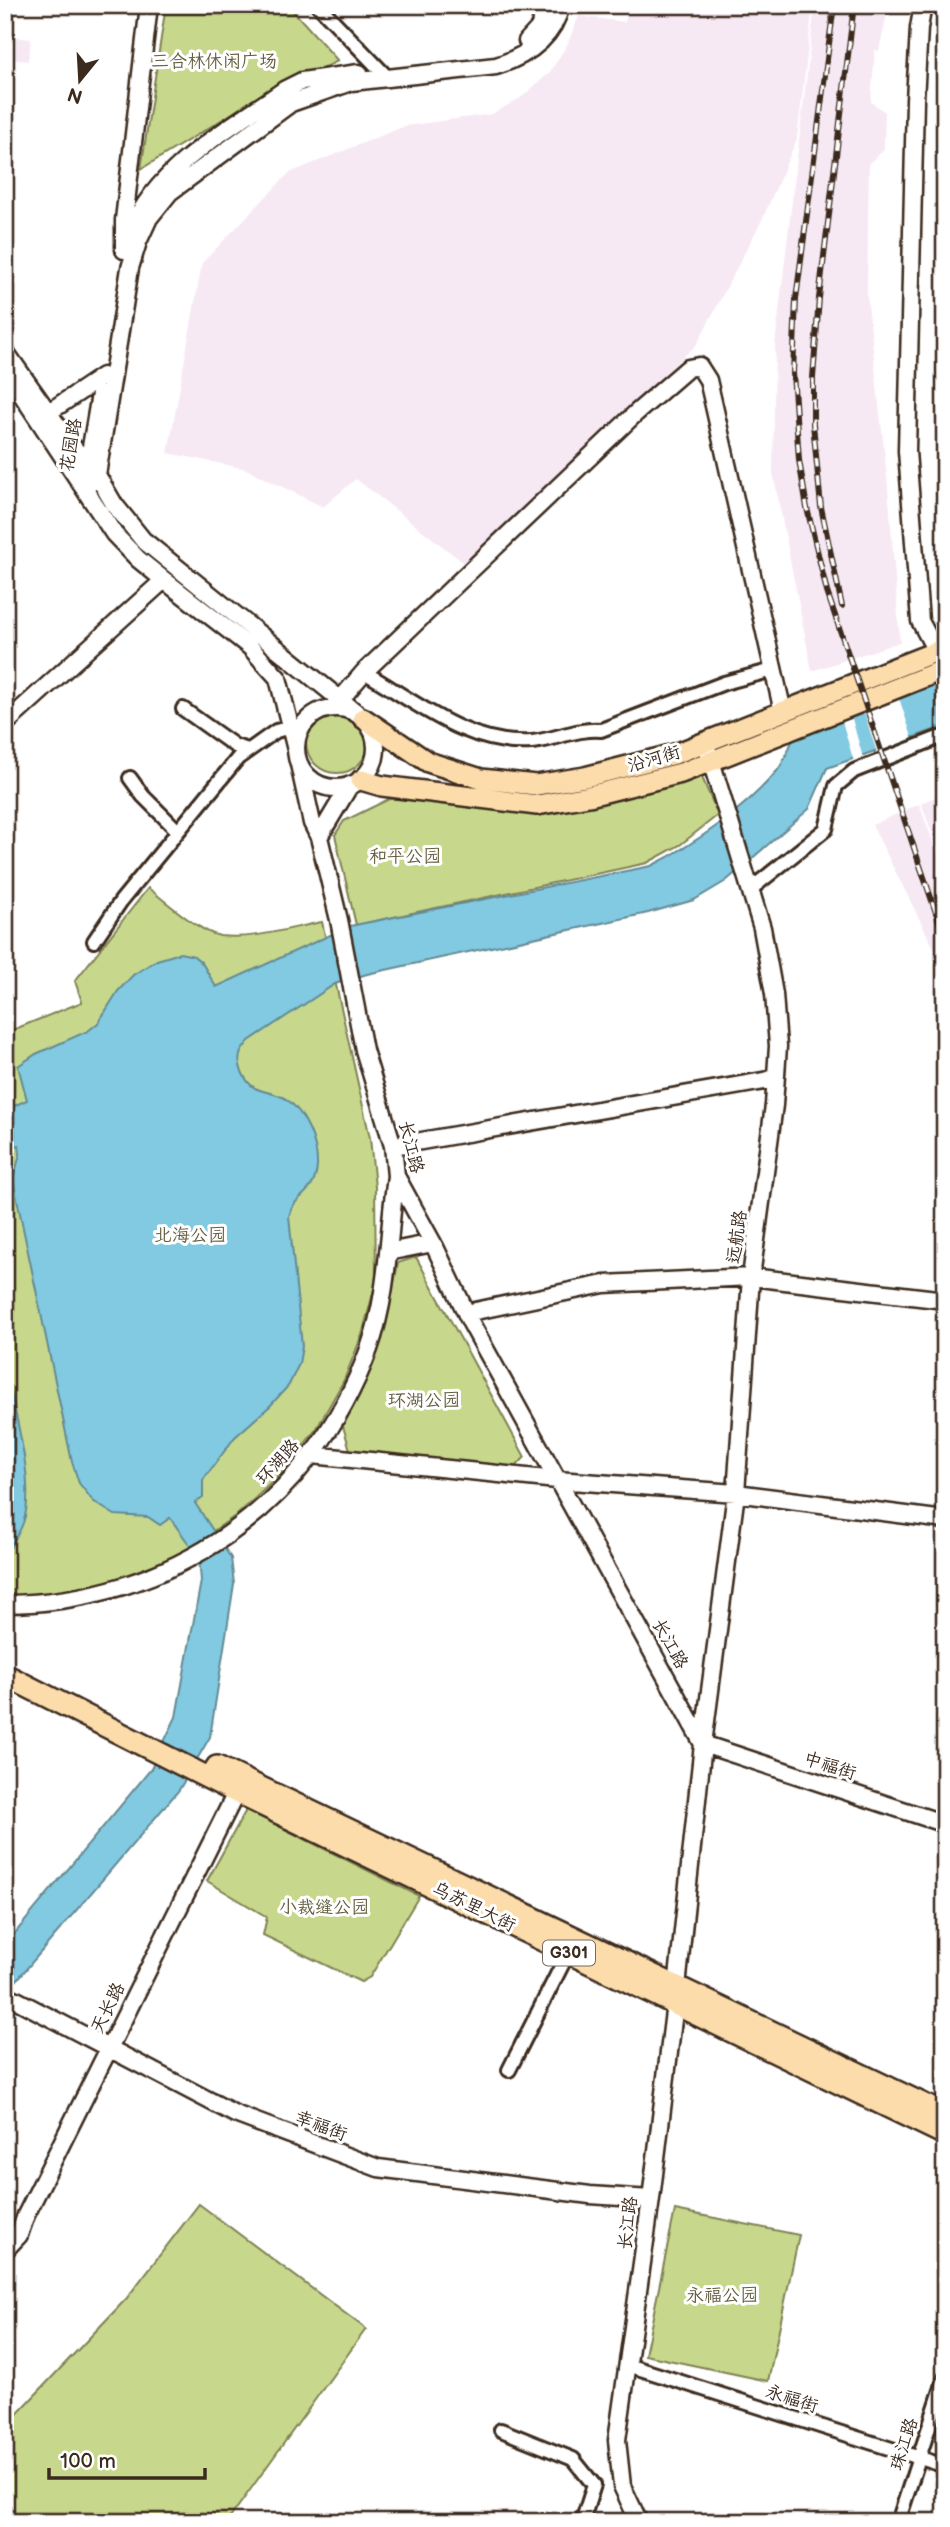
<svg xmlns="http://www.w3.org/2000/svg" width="950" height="2527" font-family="'Balsamiq Sans','LXGW WenKai TC',sans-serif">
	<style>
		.built { fill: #f7e9f4 }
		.green { fill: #c7d88c; stroke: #818155; stroke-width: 2 }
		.water { fill: #81cae1; stroke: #658a93; stroke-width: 2 }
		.pier { fill: #fff }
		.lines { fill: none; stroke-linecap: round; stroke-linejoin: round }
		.street-casing { stroke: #3b2a1e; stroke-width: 18 }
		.secondary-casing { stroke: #3b2a1e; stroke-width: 21 }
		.primary-casing { stroke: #3b2a1e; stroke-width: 24 }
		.highway-casing { stroke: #3b2a1e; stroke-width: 26 }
		.street { stroke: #fff; stroke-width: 12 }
		.secondary { stroke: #fff; stroke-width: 16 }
		.primary { stroke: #fddcac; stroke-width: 19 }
		.highway { stroke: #fddcac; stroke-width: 21 }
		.rail-casing { stroke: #3b2a1e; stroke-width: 6 }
		.rail { stroke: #fff; stroke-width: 3.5; stroke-dasharray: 10; stroke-linecap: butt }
		.labels { text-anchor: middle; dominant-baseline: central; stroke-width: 6; stroke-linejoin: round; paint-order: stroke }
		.shield { fill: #fff; stroke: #766a62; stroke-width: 2 }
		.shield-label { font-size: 16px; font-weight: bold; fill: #3b2a1e }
		.park-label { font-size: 18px; fill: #655e3f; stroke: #fff }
		.street-label { font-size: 18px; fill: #3b2a1e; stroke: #fff }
	</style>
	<rect width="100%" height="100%" fill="#fff"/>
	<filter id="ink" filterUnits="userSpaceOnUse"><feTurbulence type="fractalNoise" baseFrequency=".0143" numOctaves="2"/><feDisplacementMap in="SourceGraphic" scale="14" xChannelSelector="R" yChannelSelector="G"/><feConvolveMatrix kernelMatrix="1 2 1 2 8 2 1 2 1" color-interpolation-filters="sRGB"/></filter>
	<g filter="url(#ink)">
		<path class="built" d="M628 5H813L797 139 763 218 697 344 464 563 356 479 323 507 246 469 168 453 202 263 289 173 405 126 492 114 522 97 549 73 567 45 579 16 625 22Z
			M815 5H889L879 51 875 50 871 102 885 112 884 150 869 163 867 294 888 486 900 642 812 671 773 473 775 345Z
			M7 36 31 39 28 61 5 58 6 50H11L12 44 6 43Z
			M945 793V867L921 803Z
			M919 804 945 873V970L872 825Z"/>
		<path class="green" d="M166 5H288L338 61 243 107 141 169Z
			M306 742a31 31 0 1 1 62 0a31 31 0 1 1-62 0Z
			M699 770 718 815 680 845 647 863 356 925 335 835 344 821 389 799 421 798 539 810Z
			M148 888C166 901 199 932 220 936 253 940 290 928 322 922L370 1138 375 1187 376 1282 362 1335 344 1380 317 1428 282 1473 238 1514 177 1556 107 1582 64 1592 5 1597V1033L82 1002 75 981Z
			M416 1257 525 1457 513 1470 350 1450 343 1426C373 1370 386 1325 398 1263Z
			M246 1810 419 1896 370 1977 361 1982 263 1935 267 1917 207 1881Z
			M199 2204 366 2329 227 2522H5V2427L126 2299Z
			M675 2210 799 2235 768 2381 645 2355Z"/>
		<path class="water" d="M945 680V726L827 768 809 809 726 881 694 900 648 913 367 974 335 984 249 1041C246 1045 241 1050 240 1055 237 1066 246 1083 255 1088 265 1093 277 1093 286 1099 305 1112 318 1143 317 1166 315 1197 294 1193 289 1216L302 1346 299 1364 289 1385 270 1406 235 1437 203 1480V1498L195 1503 231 1558 234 1584 210 1737 179 1790 5 1994V1945L151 1769 176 1717 201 1581 199 1558 170 1518 160 1525 148 1517 115 1515 105 1509 93 1501 79 1483 72 1462 13 1180 20 1154 19 1145 5 1149V1110L27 1100 18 1066 36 1054 88 1031 98 1023 118 991 133 975 157 960 180 953 194 956 202 963 216 987 350 926 651 866C695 844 745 809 777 771 786 760 790 744 796 732L901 691Z
			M5 1366C13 1407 37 1485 23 1523 19 1534 11 1546 5 1556Z"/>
		<path class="pier" d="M896 689 913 740 877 753 861 703Z
			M849 708 863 758 854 762 839 711Z"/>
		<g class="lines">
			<g class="street-casing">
				<path id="street" d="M318 5 388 78
					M364 672C416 702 469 747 532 742 555 740 576 728 601 730L724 683 773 670
					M183 709 235 746 248 750
					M130 778 143 796 178 831
					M751 889 826 829 836 786 854 771 938 738H945
					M94 941 121 901 238 758 276 731 291 727
					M509 2070 568 1953
					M628 2365 945 2466
					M501 2430 573 2459 594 2485 582 2522
					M898 2522 945 2378"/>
			</g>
			<g class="secondary-casing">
				<path id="secondary" d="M923 5 919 28 915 100 907 451 920 621 936 651
					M527 41 539 28 547 5
					M132 228C160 165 230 128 284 90L302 81 359 73
					M124 250V220L149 5
					M5 351 72 446 97 475 114 504 143 540 363 718
					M5 369 114 534 138 559 164 580 250 647 278 678 296 750
					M49 412 103 376
					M84 488 97 475 130 268 138 242 149 218 170 192 291 103 351 82 496 66C527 56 553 39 561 5
					M84 488 100 394
					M339 698 334 707 364 672 636 413 688 368 699 366 708 380 714 406 783 712
					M296 748a40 40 0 1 1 80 0a40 40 0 1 1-80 0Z
					M5 724 164 580
					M299 764 312 823 319 837 339 920 364 1050 393 1146 396 1176 435 1247 471 1323 703 1744
					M319 837 350 785
					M393 1146 775 1079
					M388 1252 433 1243
					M466 1313 604 1284 751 1277 945 1300
					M312 1455 557 1480 736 1493 945 1520
					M5 1604C171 1603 312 1505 369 1349 389 1293 388 1233 396 1176
					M703 1744 945 1824
					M5 1994 235 2114 378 2168 590 2195 651 2199
					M5 2250 19 2235 26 2215 240 1785
					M639 2522 622 2486 617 2440 651 2199 677 1987 703 1744 736 1493 751 1277 774 1105 778 1046 774 994 762 928 708 751"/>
			</g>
			<g class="primary-casing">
				<path id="primary" d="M363 718 428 762 481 779 536 785 585 777 675 754 945 648
					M361 780 382 786 537 805 589 796 681 773 945 669"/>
			</g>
			<g class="highway-casing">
				<path id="highway" d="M5 1675 236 1792 945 2134
					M217 1767 945 2115"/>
			</g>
			<use href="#street" class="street"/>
			<use href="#secondary" class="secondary"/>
			<use href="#primary" class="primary"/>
			<use href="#highway" class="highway"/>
			<g class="rail-casing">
				<path id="rail" d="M834 5 796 299 793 373 799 460 807 508 827 592 945 939
					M842 606 821 507 813 424V378L819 298 854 5"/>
			</g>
			<use href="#rail" class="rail"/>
		</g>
	</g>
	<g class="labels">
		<rect class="shield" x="543" y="1940.5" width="52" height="25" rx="5"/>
		<g class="shield-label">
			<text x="569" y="1953">G301</text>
		</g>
		<g class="park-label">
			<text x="214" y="61">三合林休闲广场</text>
			<text x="405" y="856">和平公园</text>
			<text x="190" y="1235">北海公园</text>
			<text x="424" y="1400">环湖公园</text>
			<text x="324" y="1907">小裁缝公园</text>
			<text x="722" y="2295">永福公园</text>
		</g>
		<g class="street-label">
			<text transform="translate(71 445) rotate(-80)">花园路</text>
			<text transform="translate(654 759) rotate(-16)">沿河街</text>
			<text transform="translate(411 1147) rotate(76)">长江路</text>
			<text transform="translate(737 1237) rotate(-82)">远航路</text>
			<text transform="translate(278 1462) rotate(-48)">环湖路</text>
			<text transform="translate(670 1644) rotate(61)">长江路</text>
			<text transform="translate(830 1766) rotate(18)">中福街</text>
			<text transform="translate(474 1907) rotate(26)">乌苏里大街</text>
			<text transform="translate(108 2008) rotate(-64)">天长路</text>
			<text transform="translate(321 2126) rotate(21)">幸福街</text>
			<text transform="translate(628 2223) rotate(-83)">长江路</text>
			<text transform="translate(792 2399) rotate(18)">永福街</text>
			<text transform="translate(904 2444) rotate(-72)">珠江路</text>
		</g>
	</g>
	<rect width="950" height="2527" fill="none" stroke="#fff" stroke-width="28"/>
	<rect x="14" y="14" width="922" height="2499" fill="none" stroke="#3b2a1e" stroke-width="2.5" filter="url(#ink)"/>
	<g transform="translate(80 80) rotate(198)" stroke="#ffffff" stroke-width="5" paint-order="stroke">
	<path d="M0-5L12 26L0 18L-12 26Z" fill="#3b2a1e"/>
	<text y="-10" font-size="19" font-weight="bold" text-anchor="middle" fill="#3b2a1e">N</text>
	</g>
	<path d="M49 2468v10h156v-10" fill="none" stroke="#3b2a1e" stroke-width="3.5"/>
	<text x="60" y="2468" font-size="21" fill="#3b2a1e" stroke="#ffffff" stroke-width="5" paint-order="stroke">100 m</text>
</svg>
